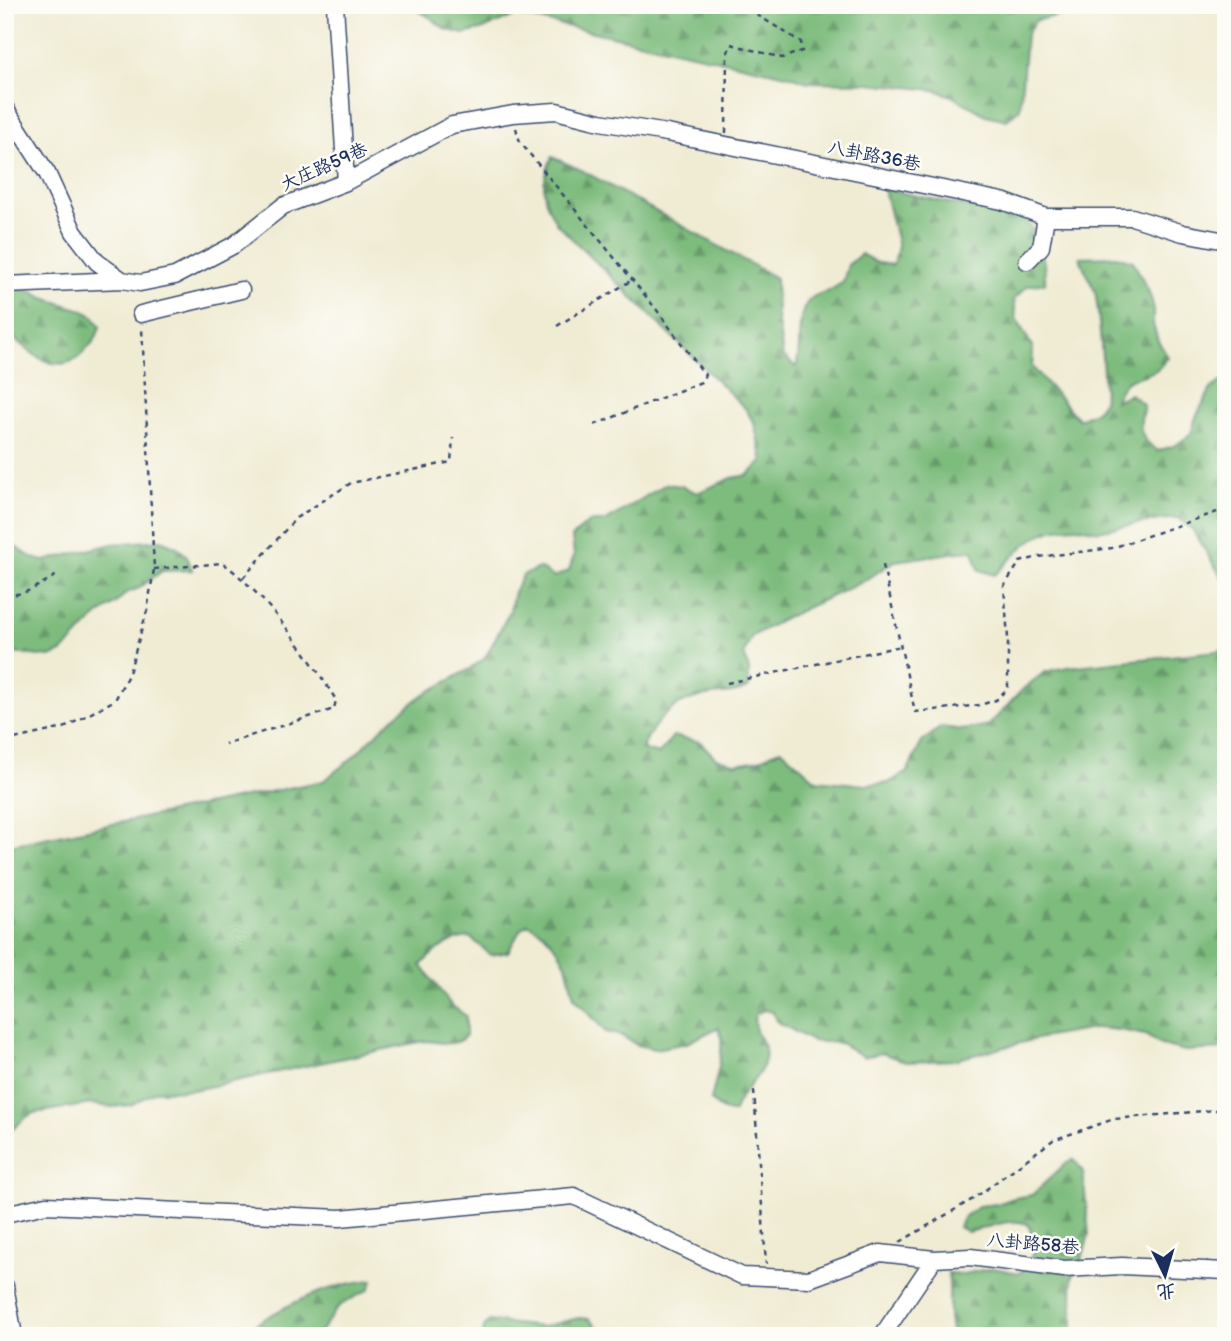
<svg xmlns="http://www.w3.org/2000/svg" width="1231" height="1341" font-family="'Balsamiq Sans','LXGW WenKai TC',sans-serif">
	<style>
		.forest { fill: url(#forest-firs); stroke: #4c766e; stroke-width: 2 }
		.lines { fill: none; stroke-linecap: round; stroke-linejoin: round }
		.minor-casing { stroke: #3b4b70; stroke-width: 19 }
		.path { stroke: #3b4b70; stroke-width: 2.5; stroke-dasharray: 5 5; stroke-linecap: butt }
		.minor { stroke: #fff; stroke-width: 16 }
		.labels { text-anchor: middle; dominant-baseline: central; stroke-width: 5; stroke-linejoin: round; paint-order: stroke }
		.street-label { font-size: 18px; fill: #1b2f5e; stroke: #fdfcf7 }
	</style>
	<defs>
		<pattern id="forest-firs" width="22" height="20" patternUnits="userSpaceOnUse" patternTransform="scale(1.75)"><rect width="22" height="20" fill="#7dbc7d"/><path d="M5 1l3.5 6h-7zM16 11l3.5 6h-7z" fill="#66996a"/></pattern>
	</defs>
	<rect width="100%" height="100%" fill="#fdfcf7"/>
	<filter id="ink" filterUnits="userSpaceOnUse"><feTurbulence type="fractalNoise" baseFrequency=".0143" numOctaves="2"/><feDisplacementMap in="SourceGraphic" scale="14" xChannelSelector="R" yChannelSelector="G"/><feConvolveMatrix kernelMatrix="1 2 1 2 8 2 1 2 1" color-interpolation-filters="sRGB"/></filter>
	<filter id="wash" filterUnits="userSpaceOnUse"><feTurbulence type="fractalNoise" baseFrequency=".00686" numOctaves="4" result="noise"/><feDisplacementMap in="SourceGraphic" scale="28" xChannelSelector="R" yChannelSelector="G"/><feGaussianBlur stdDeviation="1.57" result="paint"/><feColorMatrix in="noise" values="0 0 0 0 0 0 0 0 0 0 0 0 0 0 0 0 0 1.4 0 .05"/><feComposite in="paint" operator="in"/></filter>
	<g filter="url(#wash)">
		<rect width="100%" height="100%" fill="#f0ecd4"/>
		<path class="forest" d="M409 5H1114L1115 9C1091 9 1061 15 1036 20L1026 35 1020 108 1007 120 986 115 952 96 935 90 869 83 808 82 791 76 517 15 481 30 463 34 445 29 431 18Z
			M552 157 583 171 776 278 777 316 783 356 796 367C803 347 793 311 813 297 817 294 824 293 829 291 834 288 839 285 843 282L848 265 861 254 877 263 893 265 898 247 884 189 1026 219C1039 236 1046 262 1045 283L1027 286 1014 299 1016 318 1033 348 1032 367 1078 419C1089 415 1098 413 1103 401 1106 392 1098 304 1095 292 1093 283 1083 269 1080 257L1116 256 1133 261 1148 290 1153 305V324L1158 341 1168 357C1164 361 1160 368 1156 370 1133 383 1127 370 1115 401L1130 394 1144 405C1138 428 1138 437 1158 451L1176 445 1191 434 1196 417 1211 389 1226 378V584L1193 531 1178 518C1151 520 1129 525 1103 530 1094 532 1085 527 1076 527 1036 527 1021 548 995 575L979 570 973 550 895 561 862 582 787 617 752 636 744 653 749 671V687C732 695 729 693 712 695 678 698 655 718 642 749L659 754 673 736 700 742 716 758 736 764 759 760 781 749 816 780 865 785 888 783 907 772 922 742 941 727 964 730 989 725 1024 688 1045 672 1068 667 1226 650V1049L1186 1051 1161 1045 1145 1035 1120 1030 1098 1028 1036 1039 954 1060 907 1062 882 1053 864 1057 840 1043 812 1041 776 1021 773 1012 764 1010 755 1014C751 1038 769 1042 765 1060 760 1080 739 1091 734 1112 723 1112 718 1108 711 1100 716 1078 726 1049 719 1027L687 1043 655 1049 637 1045 622 1036 606 1032 574 997 566 964 557 948 544 933 528 924 521 929 508 952 491 955 470 937C451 938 434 951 421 965L451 1005 466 1016V1035C454 1049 440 1041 424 1041L193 1090 156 1091 131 1105 111 1107 91 1104 34 1113 26 1117 5 1136V846L323 781 351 759 393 718 423 695 470 669 485 658 510 611 514 592 523 575 539 568 554 577 569 571 574 555 572 537 588 523 606 521 666 484 682 486 697 493 732 478 748 475 763 461 754 423 745 408 557 224C541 197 540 186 552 157Z
			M5 283 31 291 44 298 79 309 92 315 100 326C97 339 92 344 83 353 57 380 26 350 5 330Z
			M5 540 33 558 44 561 112 544 161 540 177 547 187 556 192 570 162 571 139 588 126 593 117 602 97 616 62 652 50 657 5 652Z
			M1074 1159 1083 1172 1089 1235 1081 1262 1072 1278 1073 1336H953C945 1315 952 1295 948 1273L964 1274 993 1268 1019 1273C1037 1262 1036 1242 1028 1224 1007 1217 989 1228 968 1232L959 1227 963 1218 979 1206 997 1204 1014 1198 1032 1195 1065 1164Z
			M373 1280 369 1289 339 1306 317 1336H237C278 1309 323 1284 373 1280Z
			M579 1318 589 1319 607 1336H483L484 1327 489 1321 541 1327Z"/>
	</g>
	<g filter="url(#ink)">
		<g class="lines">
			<g class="minor-casing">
				<path id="minor" d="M335 5 346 182
					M5 108 47 173 74 232 97 262 122 280 140 283 175 276 234 245 283 206 346 182 452 125 513 114 556 111 600 122 667 133 1002 201 1046 217H1132L1183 233 1226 241
					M1027 261 1041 247 1046 217
					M5 285 122 280
					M141 314 241 290
					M5 1214 46 1205 340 1218 574 1196 742 1276 809 1279 880 1253 934 1259 970 1257 1064 1269 1122 1266 1226 1271
					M5 1286 14 1336
					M882 1336 934 1259"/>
			</g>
			<path class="path" d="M516 128 520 142 656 309 705 375 701 382 594 425
				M726 133 727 55 731 44 782 58 802 51 801 42 741 5
				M557 326 632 280
				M883 565 915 712 980 705 996 700 1008 688V638L1004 586 1020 562 1038 557 1112 548 1226 509
				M154 569 223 563C265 594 309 656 336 700L334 709 225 744
				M243 578 296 518 351 483 451 462 453 438
				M5 593C22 599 42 583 57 575
				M727 683 901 646
				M5 741 64 728 115 700 129 673 147 611 154 569 142 328
				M754 1091 766 1264
				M900 1242 973 1199 1053 1140 1114 1119 1226 1109"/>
			<use href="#minor" class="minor"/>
		</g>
	</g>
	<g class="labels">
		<g class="street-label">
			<text transform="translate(874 156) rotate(11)">八卦路36巷</text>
			<text transform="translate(324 167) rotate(-24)">大庄路59巷</text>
			<text transform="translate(1033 1244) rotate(5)">八卦路58巷</text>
		</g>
	</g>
	<rect width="1231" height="1341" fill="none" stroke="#fdfcf7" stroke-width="28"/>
	<g transform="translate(1165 1275) rotate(175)" stroke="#fdfcf7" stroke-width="5" paint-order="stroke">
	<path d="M0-5L12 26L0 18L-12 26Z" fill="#1b2f5e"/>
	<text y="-10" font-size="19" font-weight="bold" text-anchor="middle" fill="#1b2f5e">北</text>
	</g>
</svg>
